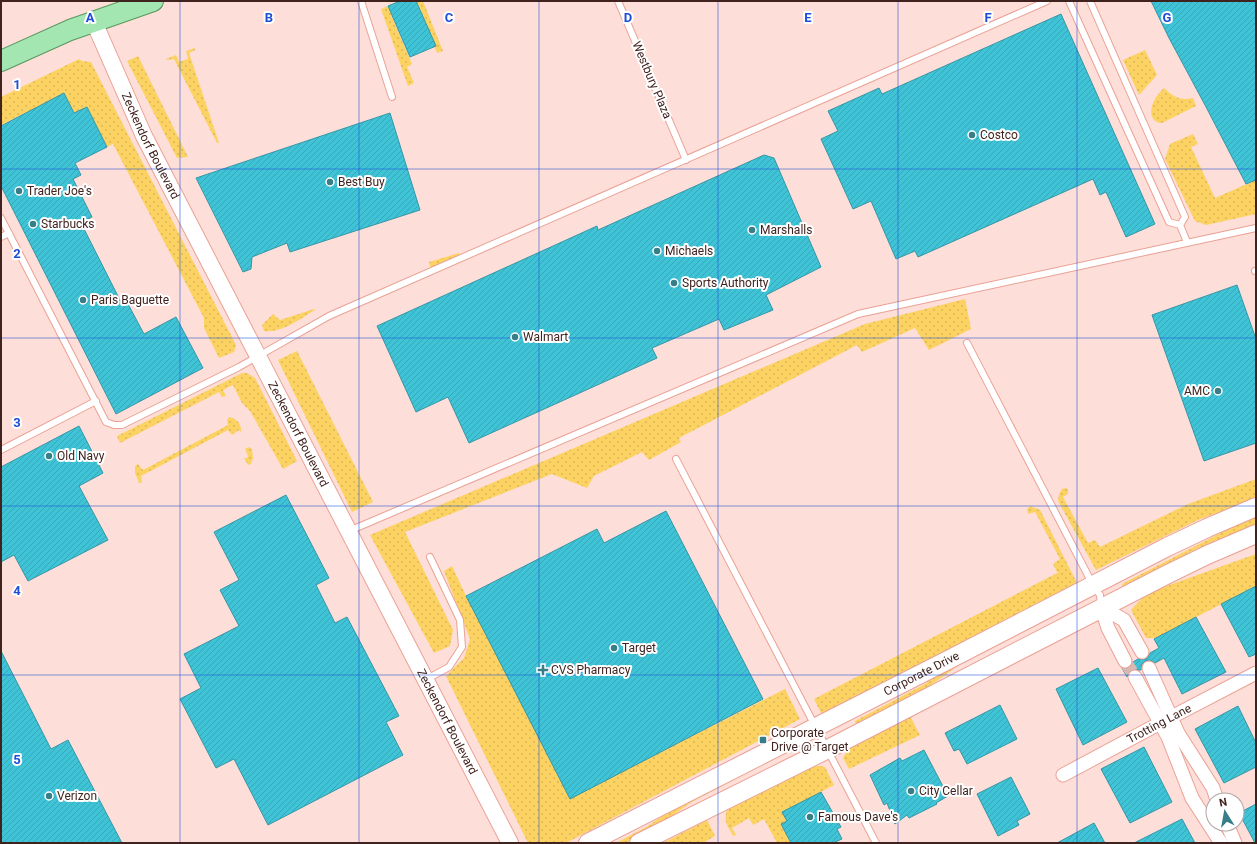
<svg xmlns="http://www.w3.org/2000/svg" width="1257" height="844" font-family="Roboto,sans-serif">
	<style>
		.grass { fill: url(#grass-dots) }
		.building { fill: url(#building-hatch); stroke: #3596a5 }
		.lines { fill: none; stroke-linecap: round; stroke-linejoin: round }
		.minor-tunnel { stroke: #d7b9b3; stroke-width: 13; stroke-dasharray: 13 6; stroke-linecap: butt }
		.service-casing { stroke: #eba195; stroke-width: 8 }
		.minor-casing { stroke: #eba195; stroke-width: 15 }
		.tertiary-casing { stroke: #eba195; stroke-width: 18 }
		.secondary-casing { stroke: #eba195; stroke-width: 20 }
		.primary-casing { stroke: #59975d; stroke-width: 22 }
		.service { stroke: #fff; stroke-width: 6 }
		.minor { stroke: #fff; stroke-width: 13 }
		.tertiary { stroke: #fff; stroke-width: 16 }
		.secondary { stroke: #fff; stroke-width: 18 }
		.primary { stroke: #a3e6b2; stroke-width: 20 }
		.grid { fill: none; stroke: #1d4ed8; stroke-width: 1; stroke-opacity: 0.55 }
		.poi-dot { fill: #377e89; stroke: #fff; stroke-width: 1.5 }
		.labels { text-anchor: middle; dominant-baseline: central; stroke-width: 4; stroke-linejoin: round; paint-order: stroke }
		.street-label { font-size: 12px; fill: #40231f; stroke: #fff }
		.poi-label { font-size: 12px; fill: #40231f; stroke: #fff; text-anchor: start }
		.grid-label { font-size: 13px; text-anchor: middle; font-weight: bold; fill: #1d4ed8; stroke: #fff; stroke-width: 4; stroke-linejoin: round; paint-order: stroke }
	</style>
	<defs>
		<pattern id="grass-dots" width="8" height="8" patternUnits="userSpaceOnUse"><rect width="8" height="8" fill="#fcd363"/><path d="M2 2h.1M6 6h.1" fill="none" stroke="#d9b556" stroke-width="1.8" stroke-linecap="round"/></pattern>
		<pattern id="building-hatch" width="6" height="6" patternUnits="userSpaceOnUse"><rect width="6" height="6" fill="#3fc4d7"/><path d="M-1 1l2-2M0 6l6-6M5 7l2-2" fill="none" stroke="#38a8b8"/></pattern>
	</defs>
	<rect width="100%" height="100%" fill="#fdded8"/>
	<path class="grass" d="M416 1H423L443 51 437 53Z
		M395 3 391 15 412 64 407 67 414 83 408 86 381 9Z
		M195 48V50L189 53 219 143H217L174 59 167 60 166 59 176 55 179 62 188 59 186 51Z
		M1145 50 1157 75 1139 95 1123 60Z
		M138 56 188 157 177 158 127 61Z
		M79 59 82 61 91 62 236 345 234 352 219 358 204 328V318L113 144 107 147 87 107 74 113 63 94 1 125V97Z
		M1164 88C1174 97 1179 101 1193 98L1196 106 1162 123C1150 123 1149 110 1154 101 1156 96 1160 92 1164 88Z
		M1193 134 1198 144 1191 147 1215 198 1256 180V214L1206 225 1195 221 1165 159 1170 144Z
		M459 253 460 257 431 269 429 262Z
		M965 299 971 329 929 350 915 328 862 352 857 345 679 438 681 442 649 460 642 452 594 476 587 488 552 474 405 532 453 630 450 646 434 653 370 535 865 324Z
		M314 309 315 310C300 319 282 333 264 331L262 325 273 314 280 320Z
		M297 351 373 502 352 512 278 360Z
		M242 373H247L255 378 297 461 283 469 250 411 242 403 233 385 223 390 226 396 222 397 219 392 120 443 117 436Z
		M229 417C236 418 242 424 241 432L239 430 232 435 228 430 141 476 142 483H139L135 473V466L138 464 143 470 228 425 227 420Z
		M249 447 252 449 253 458 251 464 248 465 244 458H247L248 456 245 449Z
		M1256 479V498L1198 520 1096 570 1058 501 1059 494 1062 489 1065 488 1068 489V494L1063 497 1088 543 1095 540 1100 547 1188 504Z
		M1030 506 1040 510 1077 583 822 715 814 699 1059 572H1057L1053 564 1060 559 1035 512 1028 514 1027 509Z
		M1256 513V524L1196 549 1123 587 1122 584 1240 523Z
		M1256 554V586L1156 638H1146L1131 610 1147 593Z
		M452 566 466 596 570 798 785 689 800 719 566 843H528L446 676 464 658 470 639 444 571Z
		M965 661 925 689 856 724 855 721 925 684 951 665Z
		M910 716 920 735 849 769 843 758 849 747Z
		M800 745 690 803 661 824 637 838 627 843H616L648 826 677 806Z
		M812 766H821L825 767 834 785 783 812 787 821 781 825 791 843H777L764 819 753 825 749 818 732 828 736 835 733 836C728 826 723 822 727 810Z
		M707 820 715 836 703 843H663Z"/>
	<path class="building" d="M400 1H416L436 46 410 57 388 6Z
		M1151 1H1256V180L1246 184 1205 105 1169 38Z
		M1061 14 1155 224 1126 237 1106 192 1100 195 1093 179 918 257 915 251 896 259 871 201 853 209 821 139 838 131 828 111 879 88 882 94Z
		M64 93 74 113 87 107 107 147 75 163 81 175 73 179 92 217 81 223 123 306 128 304 144 334 176 317 203 368 116 414 1 186V126Z
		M390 113 420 210 290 252 287 243 252 257 251 269 243 272 196 178Z
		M764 155 774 158 821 267 766 295 773 310 724 330 719 319 652 348 657 358 469 443 448 397 416 412 377 326 597 226 598 230Z
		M1237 285 1256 339V443L1204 461 1152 315Z
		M79 426 103 473 79 486 108 540 28 581 14 555 1 562V467Z
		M286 495 329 578 316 585 335 623 347 617 399 716 386 722 403 755 268 825 234 759 216 768 180 699 201 688 184 654 239 626 220 590 239 580 214 532Z
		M666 511 763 699 570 799 466 596 597 529 604 543Z
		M1256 586V654L1249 657 1221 604Z
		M1196 617 1226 672 1182 694 1164 658 1155 663 1150 660 1145 661 1142 664 1141 670H1132L1128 673 1127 677 1122 668H1129L1133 662 1138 659H1146L1150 653 1159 648 1154 639Z
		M1 651 51 749 68 740 122 843H1Z
		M1098 668 1127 722 1083 745 1056 689Z
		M1000 705 1017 739 967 764 959 749 954 751 945 733Z
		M1238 706 1256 743V767L1224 783 1195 729Z
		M1144 747 1172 802 1130 823 1101 769Z
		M924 750 948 796 936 803 937 804 909 818 907 815 895 824 887 803 884 805 870 775 900 758 902 761Z
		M1011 777 1030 814 1017 821 1019 825 998 836 977 794Z
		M821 792 841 827 837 829 842 839 833 843H791L781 824 787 821 782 812Z
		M1256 804V843H1255L1239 813Z
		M1182 819 1195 843H1134Z
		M1094 823 1105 843H1057Z"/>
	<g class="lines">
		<path class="minor-tunnel" d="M1125 661 1135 677"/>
		<g class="service-casing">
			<path id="service" d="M361 1 392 97
				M618 1 686 160
				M1069 1 1169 222 1180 225
				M1090 1 1185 217 1180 225
				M1 218 106 422 114 425H122L239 367 329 316 1047 1
				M1180 225 1187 242
				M1 237 9 233
				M1255 271H1256
				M967 343 1093 585 1100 595 1101 606
				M1 450 96 401
				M676 459 876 843
				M349 531 858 314 1256 228
				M427 679 449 667 462 647 460 620 430 557"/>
		</g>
		<g class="minor-casing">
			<g id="minor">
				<path d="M1101 607 1124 620 1142 652"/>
				<path d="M1101 607 1108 628 1125 661"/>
				<path d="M1149 668 1178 733 1213 788 1217 800"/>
				<path d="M1135 677 1168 737 1192 798 1221 843"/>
				<path id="s1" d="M1063 775 1164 721 1256 673"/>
				<path d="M1227 824 1235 843"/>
			</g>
		</g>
		<g class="tertiary-casing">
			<g id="tertiary">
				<path id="s2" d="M94 22 144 136 510 843"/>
			</g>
		</g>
		<g class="secondary-casing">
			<g id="secondary">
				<path id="s3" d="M588 843 950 659 1167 547 1207 528 1256 507"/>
				<path d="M639 843 828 749 1168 574 1207 555 1256 534"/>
			</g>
		</g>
		<g class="primary-casing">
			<path id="primary" d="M1 61 70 30 153 1"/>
		</g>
		<use href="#service" class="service"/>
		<use href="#minor" class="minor"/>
		<use href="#tertiary" class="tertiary"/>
		<use href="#secondary" class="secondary"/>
		<use href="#primary" class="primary"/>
	</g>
	<path class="grid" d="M180 1V843M359 1V843M539 1V843M718 1V843M898 1V843M1077 1V843M1 169H1256M1 338H1256M1 506H1256M1 675H1256"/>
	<g class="poi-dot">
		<circle cx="972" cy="135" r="4"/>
		<circle cx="330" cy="182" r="4"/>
		<circle cx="19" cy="191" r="4"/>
		<circle cx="33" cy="224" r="4"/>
		<circle cx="752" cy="230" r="4"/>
		<circle cx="657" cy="251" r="4"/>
		<circle cx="674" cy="283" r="4"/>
		<circle cx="83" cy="300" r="4"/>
		<circle cx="515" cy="337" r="4"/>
		<circle cx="1218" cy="391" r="4"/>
		<circle cx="49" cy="456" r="4"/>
		<circle cx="614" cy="648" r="4"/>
		<path d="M541 664h4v4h4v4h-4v4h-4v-4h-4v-4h4z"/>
		<rect x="759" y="736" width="8" height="8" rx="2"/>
		<circle cx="911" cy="791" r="4"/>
		<circle cx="49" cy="796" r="4"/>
		<circle cx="810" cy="817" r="4"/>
	</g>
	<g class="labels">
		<g class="street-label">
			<text transform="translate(652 80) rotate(67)">Westbury Plaza</text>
			<text stroke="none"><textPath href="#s2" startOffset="136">Zeckendorf Boulevard</textPath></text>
			<text stroke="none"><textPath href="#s2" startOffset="460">Zeckendorf Boulevard</textPath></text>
			<text stroke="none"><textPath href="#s3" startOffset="374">Corporate Drive</textPath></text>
			<text stroke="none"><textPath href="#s2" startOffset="784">Zeckendorf Boulevard</textPath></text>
			<text stroke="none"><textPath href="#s1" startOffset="109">Trotting Lane</textPath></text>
		</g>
		<g class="poi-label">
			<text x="980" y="135">Costco</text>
			<text x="338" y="182">Best Buy</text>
			<text x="27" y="191">Trader Joe's</text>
			<text x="41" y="224">Starbucks</text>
			<text x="760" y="230">Marshalls</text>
			<text x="665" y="251">Michaels</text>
			<text x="682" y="283">Sports Authority</text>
			<text x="91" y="300">Paris Baguette</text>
			<text x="523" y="337">Walmart</text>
			<text x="1210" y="391" text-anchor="end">AMC</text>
			<text x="57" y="456">Old Navy</text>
			<text x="622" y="648">Target</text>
			<text x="551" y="670">CVS Pharmacy</text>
			<text x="771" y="733">Corporate<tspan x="771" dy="14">Drive @ Target</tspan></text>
			<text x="919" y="791">City Cellar</text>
			<text x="57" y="796">Verizon</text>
			<text x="818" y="817">Famous Dave's</text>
		</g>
	</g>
	<g class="grid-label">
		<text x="90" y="22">A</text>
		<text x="269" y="22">B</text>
		<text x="449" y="22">C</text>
		<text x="628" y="22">D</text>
		<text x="808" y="22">E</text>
		<text x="988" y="22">F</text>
		<text x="1167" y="22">G</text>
		<text x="17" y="89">1</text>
		<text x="17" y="258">2</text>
		<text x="17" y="427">3</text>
		<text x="17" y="595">4</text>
		<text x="17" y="764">5</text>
	</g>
	<rect width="1257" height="844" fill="none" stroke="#40231f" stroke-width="4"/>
	<g transform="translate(1225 812) rotate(349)"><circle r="19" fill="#ffffff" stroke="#b3a7a5"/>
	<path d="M0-3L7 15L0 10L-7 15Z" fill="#377e89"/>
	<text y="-6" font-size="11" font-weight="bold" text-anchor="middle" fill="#40231f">N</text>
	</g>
</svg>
